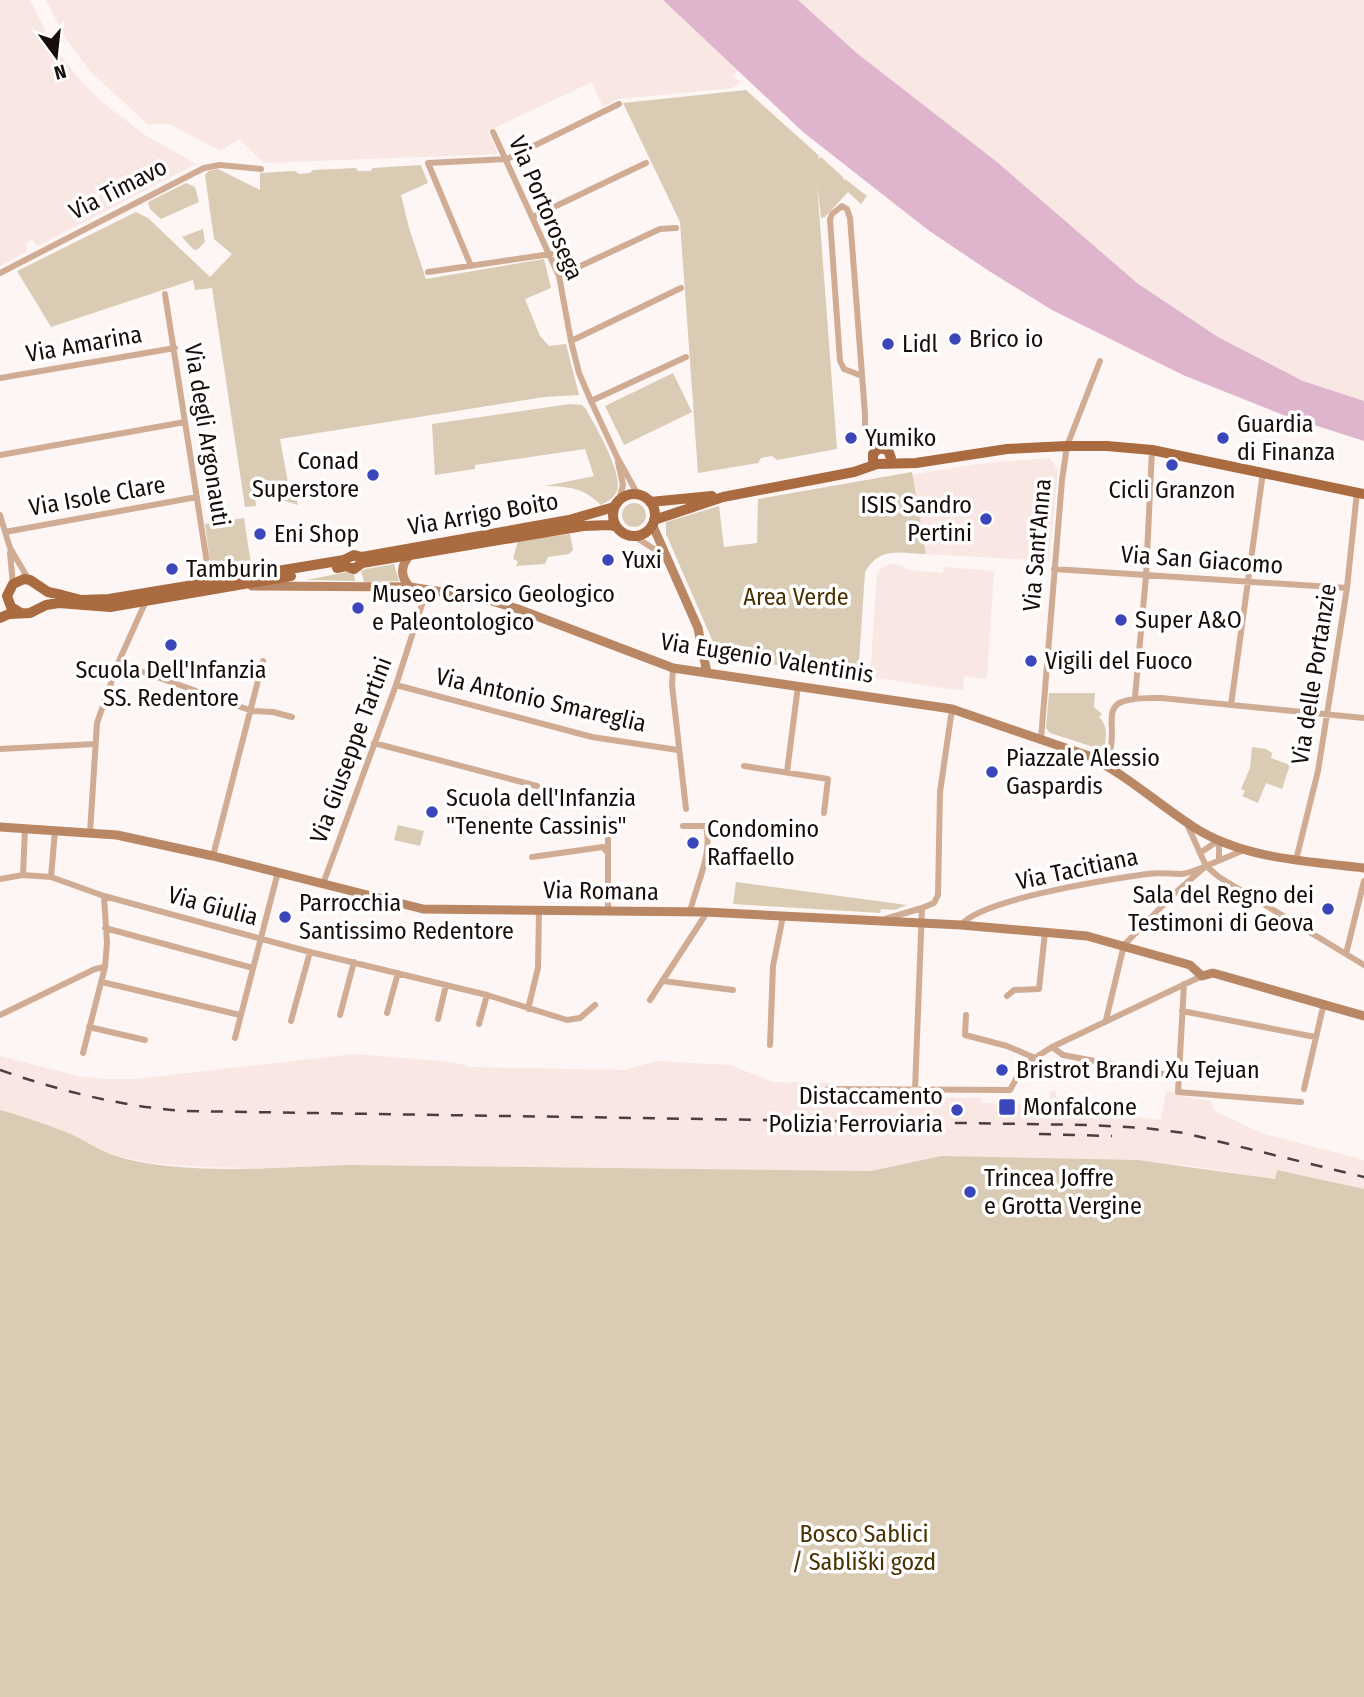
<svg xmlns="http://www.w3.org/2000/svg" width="1364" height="1697" font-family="'Fira Sans Condensed',sans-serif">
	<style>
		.built { fill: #f9e7e4 }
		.green { fill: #dacbb4 }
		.water { fill: #deb5cc }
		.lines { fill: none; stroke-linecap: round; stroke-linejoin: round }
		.street { stroke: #d0ac95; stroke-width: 6 }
		.secondary { stroke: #ba8764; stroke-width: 9 }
		.primary { stroke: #a96b3f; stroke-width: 10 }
		.rail { stroke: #493f3d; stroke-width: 2.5; stroke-dasharray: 12 12; stroke-linecap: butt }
		.poi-dot { fill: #3b46ba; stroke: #fff; stroke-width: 2.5 }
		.labels { text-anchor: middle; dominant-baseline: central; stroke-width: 7; stroke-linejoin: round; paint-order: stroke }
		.street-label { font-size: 24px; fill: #180d0b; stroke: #fff }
		.poi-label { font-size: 24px; fill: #180d0b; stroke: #fff; text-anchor: start }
		.park-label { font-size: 24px; fill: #493100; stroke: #fff }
	</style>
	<rect width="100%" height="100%" fill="#fdf6f4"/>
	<path class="built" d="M0 0H30L51 42 80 80 103 103 145 135 196 164 38 246 32 240 25 243 27 248 25 253 0 266Z
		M46 0H663L738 71 733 76 741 82 733 88 618 99 603 107 592 82 488 131 498 154 264 163 239 139 221 151 169 124H147L90 71 66 39Z
		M798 0H1364V401L1303 381 1218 337 1137 283 859 55Z
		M1050 458 1058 470 1049 561 926 554 912 475 976 464Z
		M890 564 902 565 907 570 943 573 944 567 994 571 987 679 964 676 963 691 870 677 877 575 880 569Z
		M354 1054 453 1062 470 1067 625 1070 656 1061 730 1065 773 1082 834 1083 833 1095 981 1098V1103L1049 1104 1050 1091H1056V1106H1059V1113L1122 1115 1161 1120 1166 1091 1173 1092 1177 1095 1211 1101 1213 1110 1261 1133 1364 1160V1189L1277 1170 1276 1179 1184 1165 941 1156 871 1171 350 1165 264 1168 199 1167 150 1163 109 1154 68 1133 0 1110V1056L78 1076 104 1079H135Z"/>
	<path class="green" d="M746 90 815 152 819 156 818 159 821 157 843 177V180L845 179 867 196 861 204 848 192 825 217 821 218 817 184 837 449 777 460 772 456 761 458 758 463 698 473 680 222 623 103Z
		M421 165 428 183 401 195 409 228 426 279 544 259 551 288 525 299 540 336 549 346 566 344 579 395 544 397 280 439 291 499 296 498 298 505 272 497 255 494 256 506 245 507 212 288 195 290 193 280 51 327 17 271 136 212 148 218 210 277 232 254 214 239 205 175 208 171 218 169 260 190V173L295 171 299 174 310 173 313 170 356 168 358 171H370L373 168Z
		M186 183 195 187 199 202 161 219 150 209 148 203 150 201Z
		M203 229 205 242 197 250 193 249 182 237Z
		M673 373 692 412 624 445 605 406Z
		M570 404 582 405 586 409C595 426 623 472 617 491 614 498 607 502 601 505 582 487 570 487 545 486L594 476 585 449 475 465V469L435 475 432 424Z
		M912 472 926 554C899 553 880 546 865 572L858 676 747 661 748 647 730 645 712 652 708 642H713L666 534V522L719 506 724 547 757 543 758 499Z
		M622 515a12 12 0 1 1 24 0a12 12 0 1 1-24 0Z
		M244 518 252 571 212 578 205 524Z
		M570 534 573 550 569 554 548 557 545 564 516 566 518 561 513 559 518 541Z
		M394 564 399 581 364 582 361 571 366 569Z
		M347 572H354L355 581 306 580Z
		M1049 693H1095L1094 707 1102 714 1099 717C1108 725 1107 740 1103 750L1050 733 1046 728Z
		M1252 747 1266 749 1272 753 1271 758 1290 765 1282 789 1266 783 1258 803 1242 796 1245 791 1241 789 1250 768Z
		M398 825 424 831 420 846 394 840Z
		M736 882 907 905 895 910 881 909 880 913 733 904Z
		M0 1110C22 1116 45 1124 66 1132 81 1138 95 1148 110 1154 175 1177 281 1167 350 1165L871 1171 941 1156 1137 1160 1275 1179 1277 1170 1364 1189V1697H0Z"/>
	<path class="water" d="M663 0H798L859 55 997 162 1137 283 1218 337 1303 381 1364 401V441L1283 415 1183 375 1052 310 989 271 928 230 803 132Z"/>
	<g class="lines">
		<path class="street" d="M493 132 559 276 571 341 579 373 591 401 617 457 638 495
			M533 217 646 163
			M471 266 428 163 507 159 619 104
			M428 272 551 254
			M0 273 204 168 220 165 261 169
			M559 276 660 229 676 228
			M165 294 210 582
			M571 341 681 288
			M862 376 844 369 840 361 830 219 832 214 842 206 847 209 850 218 865 414V427L879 448
			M0 378 175 348
			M591 401 686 357
			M0 455 185 422
			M618 462 623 485 619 500
			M0 515 10 548 29 580
			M5 532 197 497
			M634 536 654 549 665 560
			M10 553 13 584
			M1054 569 1347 588
			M118 663 252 711 273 712 292 717
			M673 668 672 685 686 809
			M396 685 592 737 678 750
			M1135 697 1146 576 1152 450
			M1231 705 1263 472
			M1041 739 1062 480 1067 446 1100 361
			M374 743 537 786
			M0 749 95 744
			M1106 764C1125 720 1085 696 1161 698L1364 718
			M744 766 828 779 824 813
			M787 772 798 686
			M1187 824 1206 866 1219 877 1364 965
			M683 826H706C713 854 696 885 690 912
			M90 833 97 723 118 663 146 601
			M1219 840V859
			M1200 853 1219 840
			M213 856 263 661
			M532 857 603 847 608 853
			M1296 860 1318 771 1347 588 1357 492
			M23 875 25 829
			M51 877 55 831
			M0 879 23 875 51 877 104 896 310 952 487 995 567 1020 580 1018 595 1005
			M323 884 396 685 427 589
			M608 911V819
			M885 919 922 908
			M961 925C981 899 1111 879 1147 874 1159 872 1169 874 1180 874 1188 874 1198 869 1206 866
			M105 928 253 968
			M1346 954 1364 881
			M663 981 733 990
			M102 982 240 1015
			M1184 984 1178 1092 1301 1102
			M1007 996 1014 990 1039 989 1045 932
			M650 1000 704 917 705 912
			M528 1009 538 968 539 910
			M1182 1011 1315 1037
			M387 1013 398 973
			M0 1015 95 969 105 967
			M340 1015 354 962
			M966 1015 965 1035 1007 1046 1035 1058
			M438 1019 446 985
			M1106 1020 1124 945 1175 893 1206 866 1244 850
			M291 1021 310 952
			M479 1024 487 995
			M89 1027 145 1040
			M235 1038 278 872
			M770 1045 773 966 783 916
			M1052 1047 1063 1055 1179 1077
			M83 1053 105 967 107 943 104 896
			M828 1089 1010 1090 1024 1065 1052 1047 1202 976
			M1304 1089 1324 1003
			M915 1090 922 908 934 903 938 895 940 792 952 709"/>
		<path class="secondary" d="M652 524 698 628 707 673
			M410 555C400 566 400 577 410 587
			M252 586 410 587 482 598 518 609 673 668 952 709 1089 756C1126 775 1157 803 1192 826 1242 859 1306 861 1364 868
			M0 827 117 835 213 856 423 909 705 912 961 925 1087 936 1190 965 1202 976 1213 973 1364 1016"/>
		<path class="primary" d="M873 460V454L879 448 888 450 891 458
			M613 515a21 21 0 1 1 42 0a21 21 0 1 1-42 0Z
			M650 502 712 496
			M654 520 723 497 854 472 877 464 916 463 1007 449 1067 446H1107L1152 450 1364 494
			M337 568 346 566 354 569 362 563 583 526 610 525 617 527
			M21 613 11 607 7 596 13 584 24 579 30 580 48 592 62 595 81 600 109 599 344 560 354 555 362 557 569 520 614 507
			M0 618 9 614 30 613 46 605 59 603 110 607 291 576"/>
		<path class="rail" d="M0 1070C60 1091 120 1106 183 1111L1090 1125 1145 1128 1184 1133 1364 1177
			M1039 1134 1112 1136"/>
	</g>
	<g class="poi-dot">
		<circle cx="955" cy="339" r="7"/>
		<circle cx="888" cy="344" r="7"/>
		<circle cx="851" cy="438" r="7"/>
		<circle cx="1223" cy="438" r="7"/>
		<circle cx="1172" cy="465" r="7"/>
		<circle cx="373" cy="475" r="7"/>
		<circle cx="986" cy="519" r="7"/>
		<circle cx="260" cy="534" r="7"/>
		<circle cx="608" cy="560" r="7"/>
		<circle cx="172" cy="569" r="7"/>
		<circle cx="358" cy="608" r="7"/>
		<circle cx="1121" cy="620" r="7"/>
		<circle cx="171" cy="645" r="7"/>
		<circle cx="1031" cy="661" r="7"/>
		<circle cx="992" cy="772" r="7"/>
		<circle cx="432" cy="812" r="7"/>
		<circle cx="693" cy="843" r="7"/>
		<circle cx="1328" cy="909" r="7"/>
		<circle cx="285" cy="917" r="7"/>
		<circle cx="1002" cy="1070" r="7"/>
		<rect x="998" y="1098" width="18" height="18" rx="3.5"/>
		<circle cx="957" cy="1110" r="7"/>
		<circle cx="970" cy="1192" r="7"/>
	</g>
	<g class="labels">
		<g class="street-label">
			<text transform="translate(118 189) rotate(-27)">Via Timavo</text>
			<text transform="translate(546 208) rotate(67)">Via Portorosega</text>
			<text transform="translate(84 344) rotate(-10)">Via Amarina</text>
			<text transform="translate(207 435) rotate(81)">Via degli Argonauti</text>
			<text transform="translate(97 496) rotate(-10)">Via Isole Clare</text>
			<text transform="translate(483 514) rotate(-10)">Via Arrigo Boito</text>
			<text transform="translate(1037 545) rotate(-85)">Via Sant'Anna</text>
			<text transform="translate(1202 560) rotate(4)">Via San Giacomo</text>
			<text transform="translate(767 658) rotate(9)">Via Eugenio Valentinis</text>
			<text transform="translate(1314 674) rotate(-81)">Via delle Portanzie</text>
			<text transform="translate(541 700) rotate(13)">Via Antonio Smareglia</text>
			<text transform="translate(351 750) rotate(-70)">Via Giuseppe Tartini</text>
			<text transform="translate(1077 869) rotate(-12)">Via Tacitiana</text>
			<text transform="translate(601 891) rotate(1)">Via Romana</text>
			<text transform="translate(213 906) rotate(15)">Via Giulia</text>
		</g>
		<g class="poi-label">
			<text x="969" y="339">Brico io</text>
			<text x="902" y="344">Lidl</text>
			<text x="1237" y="424">Guardia<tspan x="1237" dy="28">di Finanza</tspan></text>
			<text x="865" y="438">Yumiko</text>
			<text x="359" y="461" text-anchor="end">Conad<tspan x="359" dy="28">Superstore</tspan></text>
			<text x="1172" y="490" text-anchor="middle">Cicli Granzon</text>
			<text x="972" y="505" text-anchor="end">ISIS Sandro<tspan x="972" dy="28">Pertini</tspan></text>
			<text x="274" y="534">Eni Shop</text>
			<text x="622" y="560">Yuxi</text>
			<text x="186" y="569">Tamburin</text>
			<text x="372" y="594">Museo Carsico Geologico<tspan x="372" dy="28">e Paleontologico</tspan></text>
			<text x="1135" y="620">Super A&amp;O</text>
			<text x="1045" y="661">Vigili del Fuoco</text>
			<text x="171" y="670" text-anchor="middle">Scuola Dell'Infanzia<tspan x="171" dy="28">SS. Redentore</tspan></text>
			<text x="1006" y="758">Piazzale Alessio<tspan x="1006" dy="28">Gaspardis</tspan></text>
			<text x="446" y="798">Scuola dell'Infanzia<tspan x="446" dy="28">"Tenente Cassinis"</tspan></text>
			<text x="707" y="829">Condomino<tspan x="707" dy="28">Raffaello</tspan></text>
			<text x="1314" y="895" text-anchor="end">Sala del Regno dei<tspan x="1314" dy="28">Testimoni di Geova</tspan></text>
			<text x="299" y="903">Parrocchia<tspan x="299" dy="28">Santissimo Redentore</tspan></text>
			<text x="1016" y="1070">Bristrot Brandi Xu Tejuan</text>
			<text x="943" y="1096" text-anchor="end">Distaccamento<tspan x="943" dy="28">Polizia Ferroviaria</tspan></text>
			<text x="1023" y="1107">Monfalcone</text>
			<text x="984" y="1178">Trincea Joffre<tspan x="984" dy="28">e Grotta Vergine</tspan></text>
		</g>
		<g class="park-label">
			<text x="796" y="597">Area Verde</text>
			<text x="864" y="1534">Bosco Sablici<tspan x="864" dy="28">/ Sabliški gozd</tspan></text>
		</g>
	</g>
	<g transform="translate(56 56) rotate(165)" stroke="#ffffff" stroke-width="5" paint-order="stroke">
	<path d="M0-5L12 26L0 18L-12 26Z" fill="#180d0b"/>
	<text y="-10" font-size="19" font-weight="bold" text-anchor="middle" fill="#180d0b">N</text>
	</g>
</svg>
